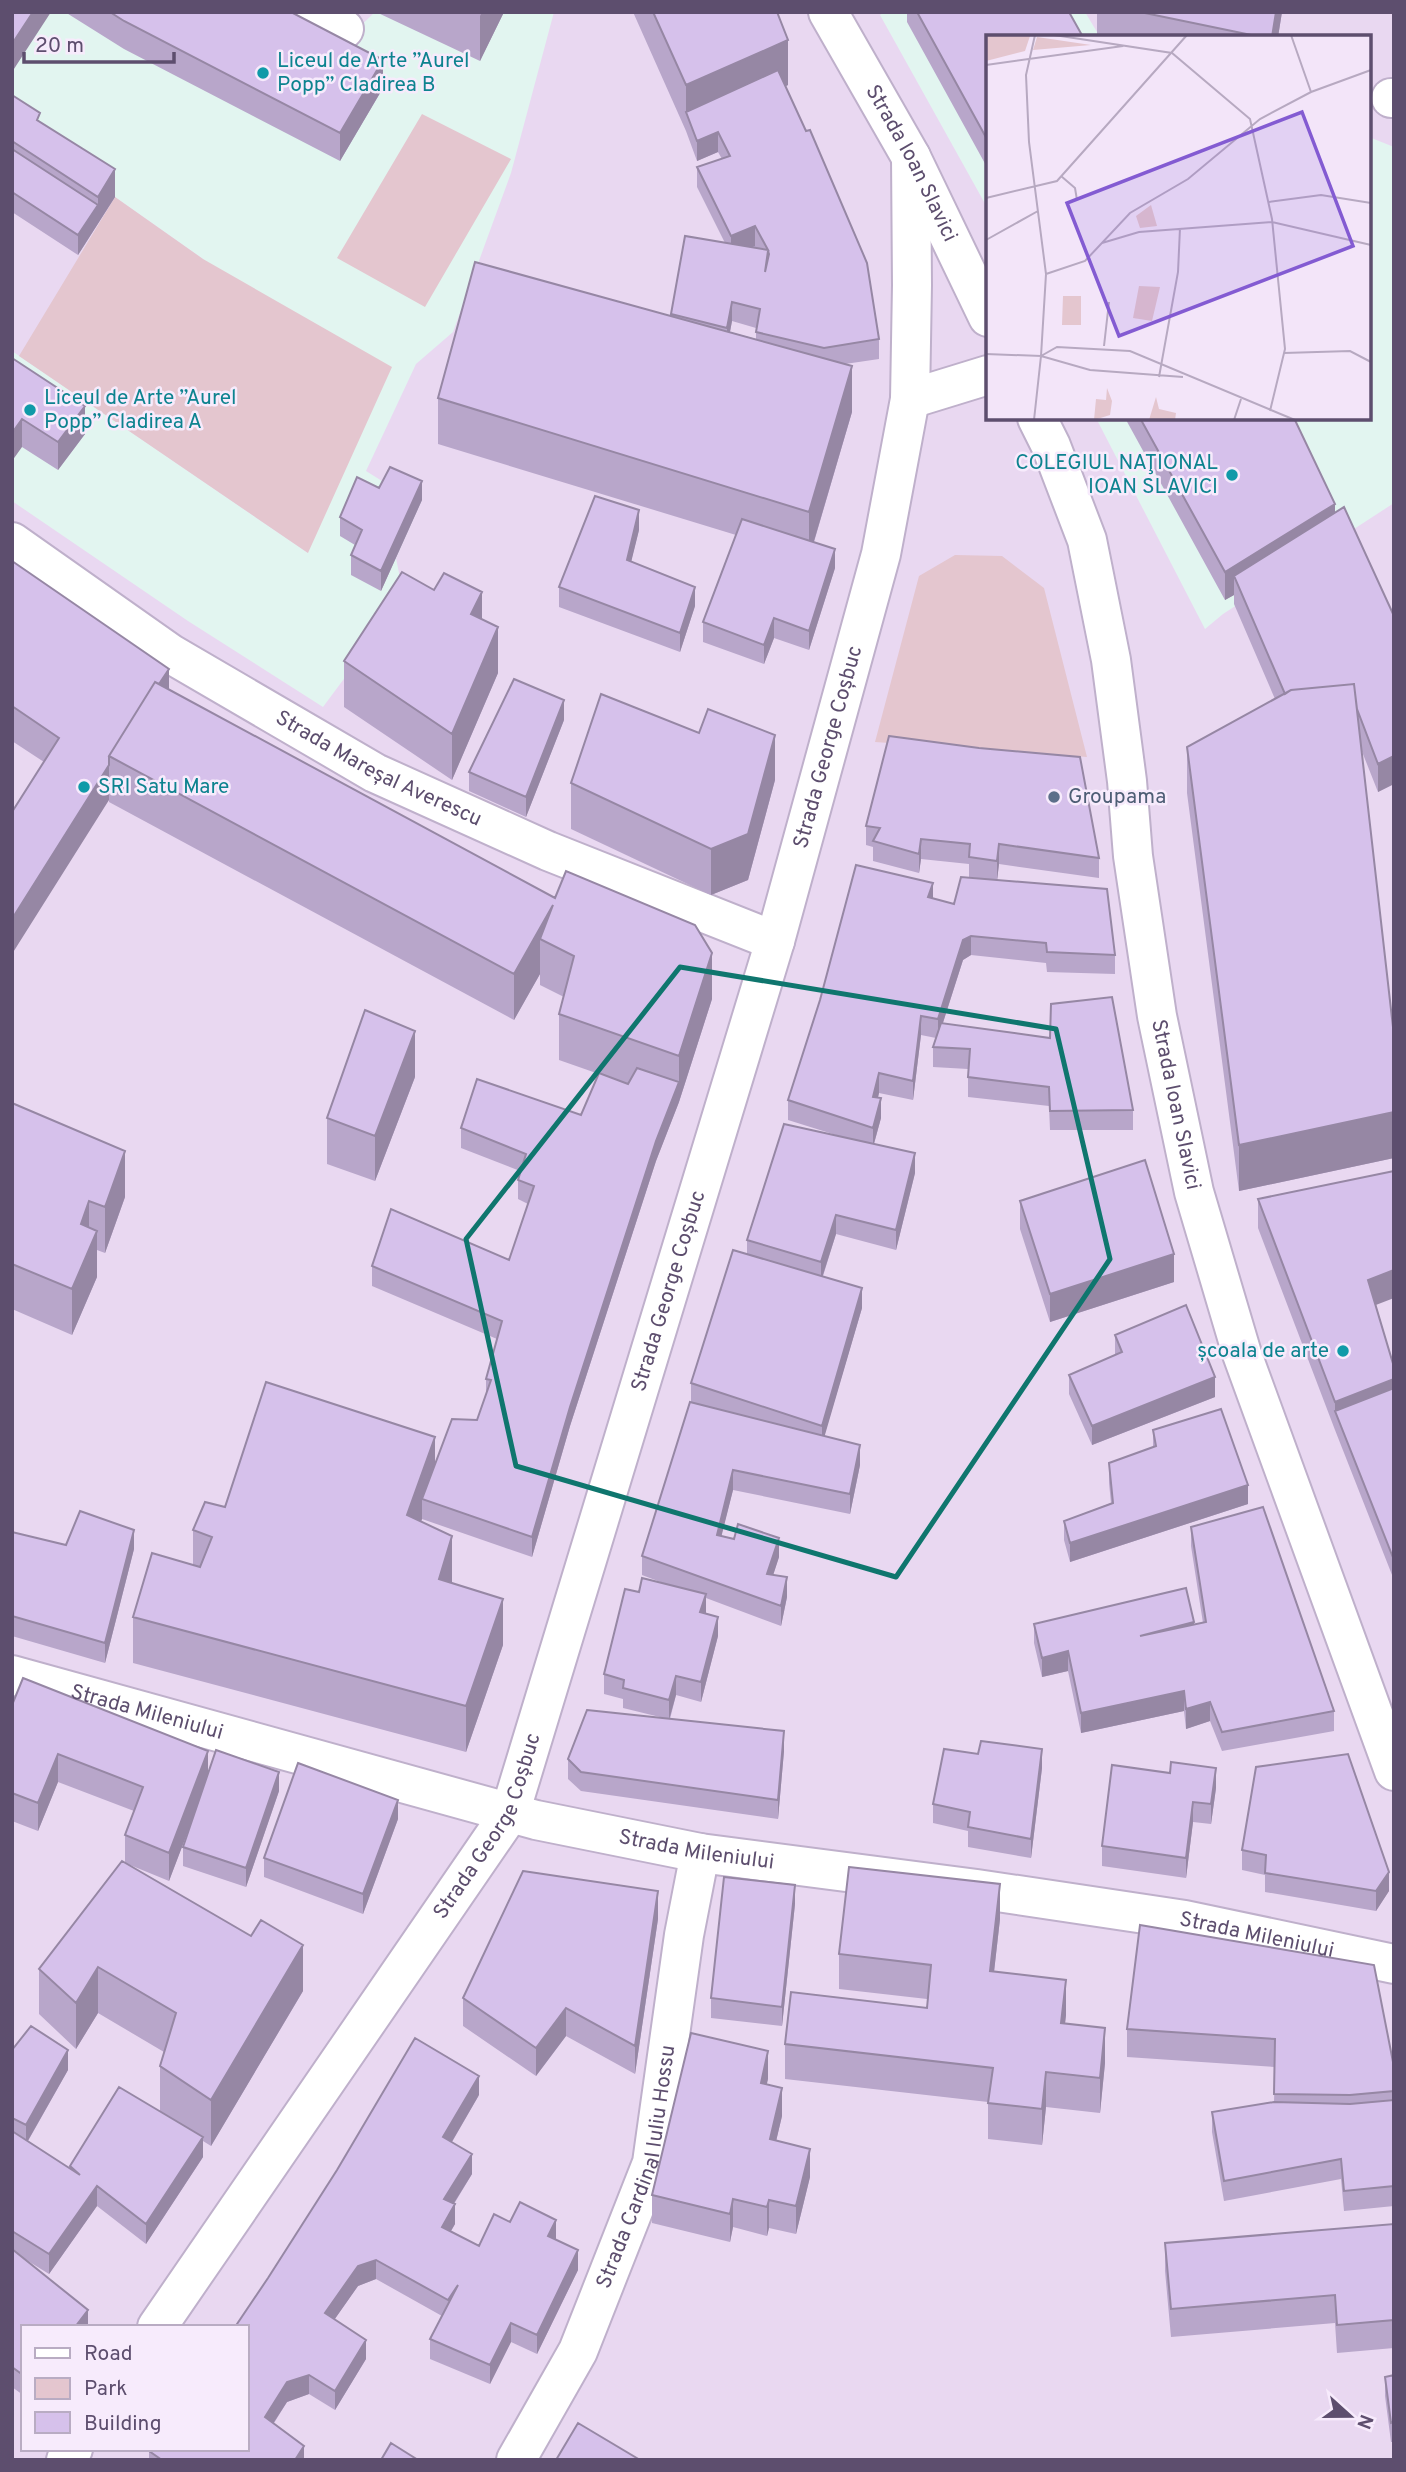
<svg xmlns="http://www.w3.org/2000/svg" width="1406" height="2472" font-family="Overpass,sans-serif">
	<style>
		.residential { fill: #e9d8f1; fill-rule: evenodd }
		.education { fill: #e2f5f0 }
		.green { fill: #e4c6cf }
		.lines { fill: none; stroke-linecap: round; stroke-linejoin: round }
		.minor-casing { stroke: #bfb0cb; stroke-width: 42 }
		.minor { stroke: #fff; stroke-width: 38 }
		.wall { fill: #b8a6ca; fill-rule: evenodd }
		.shaded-wall { fill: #9687a4 }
		.building { fill: #d6c1eb; stroke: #9687a4; stroke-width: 2; fill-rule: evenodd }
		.marked { fill: none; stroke: #0f766e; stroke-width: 5; stroke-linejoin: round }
		.culture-dot { fill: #0f9aa8; stroke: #f7ebfc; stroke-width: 2.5 }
		.service-dot { fill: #5c6f8a; stroke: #f7ebfc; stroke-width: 2.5 }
		.labels { text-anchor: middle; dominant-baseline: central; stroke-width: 5; stroke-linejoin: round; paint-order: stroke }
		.culture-label { font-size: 21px; fill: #0d838f; stroke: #f7ebfc; text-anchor: start }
		.street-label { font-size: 21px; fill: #5d4e6e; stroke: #f7ebfc }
		.service-label { font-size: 21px; fill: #4e5e75; stroke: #f7ebfc; text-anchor: start }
		.inset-road { fill: none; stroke: #b7a9c1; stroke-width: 2 }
		.view { fill: #835bd2; fill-opacity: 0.15; stroke: #835bd2; stroke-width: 3.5 }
		.inset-edge { fill: none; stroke: #5d4e6e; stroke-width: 3.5 }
	</style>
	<rect width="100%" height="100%" fill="#f3e5f9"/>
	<path class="residential" d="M12 12H1394V2460H12ZM988 37H1369V418H988ZM23 2327H247V2449H23Z"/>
	<path class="education" d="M12 12H237L326 59 375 12H554L511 173 453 332 416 364 366 471 390 486 422 500 396 558 404 598 323 707 188 621 12 501V351L308 553 203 259 115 197 12 169Z
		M884 12H1085L1100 37H988V209L880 15Z
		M1369 137 1394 147V503L1223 614 1205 629 1096 418H1369Z"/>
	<path class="green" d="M422 114 511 159 425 307 337 258Z
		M115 197 203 259 392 367 308 553 19 356Z
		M955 555 1002 556 1044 588 1087 757 875 742 919 576Z"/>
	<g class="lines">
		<g class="minor-casing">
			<g id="minor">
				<path d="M312 12 344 29"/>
				<path id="s1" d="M828 12 911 157 988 317"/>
				<path d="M1391 98H1394"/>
				<path d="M910 399 988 375"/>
				<path id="s2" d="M1037 418 1051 446 1087 540 1111 660 1127 781 1133 856 1157 1016 1194 1192 1242 1354 1394 1771"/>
				<path id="s3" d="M12 542 171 654 375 773 548 851 775 941"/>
				<path id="s4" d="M12 1675 536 1820 700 1853 977 1889 1185 1920 1394 1964"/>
				<path id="s5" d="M157 2327 510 1813 775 941 881 554 910 399 912 285 911 157"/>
				<path d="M66 2460 73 2449"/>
				<path id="s6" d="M516 2460 578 2351 652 2163 684 1935 700 1853"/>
			</g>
		</g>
		<use href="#minor" class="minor"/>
	</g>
	<path class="wall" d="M65 12H291L383 88 340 161 124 49Z
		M376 12H504L480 61Z
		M633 12H777L788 85 785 87 879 339V359L845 364 852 412 814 542 835 568 809 650 774 638 764 664 703 642V622L736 535 438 444V398L671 316 685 236 725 243 697 187V167L722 159 718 152 697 161 686 131ZM732 321 756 328V339L730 332Z
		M907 12H1069L988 37V169L907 22Z
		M1097 12H1282L1278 37H1097Z
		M12 95 115 197 78 255 12 212Z
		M12 358 85 434 58 470 22 447Z
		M1125 418H1294L1335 513 1394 616V784L1378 792 1361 749 1394 1036V1158L1239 1191 1187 793V747L1275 699 1234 604V595L1225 600Z
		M379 488 422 500 381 591 351 575V555L355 545 340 536V517Z
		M639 530 631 561 695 606 680 652 559 607V587Z
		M12 561 169 689 712 999 679 1102 656 1161 570 1426 532 1557 422 1519 421 1521 452 1583 503 1645 466 1752 133 1663V1617L193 1564V1530L225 1507 435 1464 477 1420 486 1394V1379L497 1339 372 1286V1266L509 1260 528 1204 518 1199V1180L520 1171 461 1148V1128L581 1115 599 1074 559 1060V1014L564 997 540 985V974L514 1020 109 802V800L44 762 12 741Z
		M482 619 498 673 452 780 344 707V661Z
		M564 720 526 817 469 791V772Z
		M775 780 748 880 711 895 571 829V783Z
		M866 826 1099 858V878L999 864 997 880 1115 955V974L1047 972 1046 963 971 955 963 960 943 1023 1133 1110V1130H1050L1049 1106 968 1097V1069L933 1067V1047L936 1038 921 1035 913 1100 879 1093 878 1098 881 1118 874 1144 915 1173 896 1250 836 1234 823 1276 862 1308 824 1436 860 1465 850 1514 733 1490 721 1536 779 1557 773 1575 787 1597 781 1626 706 1598V1614L718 1636 701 1702 676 1695 670 1719 784 1751 778 1819 581 1791 568 1779V1759L664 1718 623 1708V1699L604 1694V1674L639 1592 663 1583 642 1575V1556L691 1402V1383L747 1254V1240L836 1135 788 1120V1100L933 898 954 904 984 879 969 877V864L921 859 919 873 873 861V847L866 845Z
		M415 1077 375 1181 327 1164V1118Z
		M12 1103 125 1197 105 1253 97 1250V1277L72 1335 12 1309Z
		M1258 1199 1376 1305 1394 1367V1580L1335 1430 1258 1228Z
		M1020 1201 1174 1282 1050 1322 1020 1229Z
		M1115 1335 1215 1397 1092 1445 1069 1394V1375L1115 1355Z
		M1153 1430 1248 1504 1070 1562 1064 1540V1521L1111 1503 1109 1483V1463L1153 1447Z
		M1191 1527 1334 1711V1731L1222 1751 1210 1721 1186 1729 1184 1711 1081 1733 1068 1671 1042 1677 1034 1643V1624H1194L1203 1623 1191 1546Z
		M12 1532 66 1545 134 1549 105 1663 12 1636Z
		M12 1705 208 1772 279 1791 246 1887 183 1866V1847L190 1825 169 1881 130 1865 303 1991 211 2146 203 2141V2157L146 2244 97 2206 49 2274 20 2256 88 2327H23V2395L12 2387V2050L68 2070 28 2141 70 2169V2166L160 2112V2066L164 2052 98 2013 76 2049 39 2014V1969L125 1862V1835L134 1811 58 1782 38 1831 12 1821Z
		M978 1754 1042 1768 1031 1858 968 1847V1831L933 1823V1804Z
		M1256 1767 1389 1891 1376 1911 1265 1892V1875L1242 1870V1850Z
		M1216 1788 1211 1824 1193 1822 1186 1878 1102 1866V1846Z
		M398 1819 363 1914 264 1877V1858Z
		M795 1904 782 2026 711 2018V1998Z
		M658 1919 635 2074 566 2036 536 2076 463 2026V1998Z
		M1000 1919 994 1972 1066 2015 1065 2023 1105 2063 1100 2113 1046 2107 1042 2145 988 2139V2102L785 2079V2044L927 2008V1999L839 1989V1954Z
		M1140 1925 1394 2091V2206L1344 2211 1341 2179 1224 2201 1212 2132V2112L1274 2102 1275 2067 1127 2057V2029Z
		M768 2079 766 2084 782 2116 776 2141 810 2177 796 2234 769 2228 767 2236 733 2227 730 2242 652 2223V2195Z
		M479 2095 452 2142 472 2174 454 2204 455 2224 451 2231 479 2246 510 2222 556 2240 578 2270 537 2354 511 2342 490 2384 430 2359V2339L442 2316 376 2279 358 2286 334 2320 366 2359 335 2410 309 2394 287 2402 274 2423 304 2460H149V2451Z
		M1394 2224V2348L1337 2353 1335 2323 1171 2337 1165 2271V2243Z
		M1394 2375V2442H1391L1385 2396V2377Z"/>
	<path class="shaded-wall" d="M33 12H51L12 72V44Z
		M482 12H504L480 61V16Z
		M1276 12H1282L1278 37H1272Z
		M788 40V85L692 128 686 112V85Z
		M383 60V88L340 161V133Z
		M718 132V152L697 161V141Z
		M115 169V197L78 255V235L98 205V197Z
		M755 226V246L731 255V236Z
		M732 302V321L727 347V328Z
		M852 366V412L809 558V512Z
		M85 406V434L58 470V442Z
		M22 419V447L12 461V433Z
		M422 481V500L381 591V571Z
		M1335 504V532L1234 576V595L1225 600V572Z
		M639 510V530L627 579V560Z
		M835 549V568L809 650V631Z
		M695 587V606L680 652V633Z
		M482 592V638L471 614Z
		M774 618V638L764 664V645Z
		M498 627V673L452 780V734Z
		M169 669V704L113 758Z
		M564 700V720L526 817V797Z
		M775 735V780L748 880 711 895V849Z
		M1394 756V784L1378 792V764Z
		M109 765V800L12 954V919Z
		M921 839V859L919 873V854Z
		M999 844V864L997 881V861Z
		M933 883V902L928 897Z
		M553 905 540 939V974L514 1020V974Z
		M971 936V955L963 960 938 1038V1019L963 940Z
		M712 953V999L679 1102 656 1161 570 1426 532 1557V1537L570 1407 656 1141 679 1082V1056Z
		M921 1016V1035L913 1100V1081Z
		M415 1031V1077L375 1181V1136Z
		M879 1073V1093L873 1116V1097Z
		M881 1098V1118L873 1147V1128Z
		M1394 1112V1158L1239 1191V1145Z
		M125 1151V1197L105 1253V1207Z
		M915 1153V1173L896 1250V1230Z
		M89 1201V1246L97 1231V1277L72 1335V1289L81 1224Z
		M836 1215V1234L821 1281V1262Z
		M1174 1254V1282L1050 1322V1294Z
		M1394 1270V1298L1368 1308V1280Z
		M862 1288V1308L822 1445V1426Z
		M1215 1377V1397L1092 1445V1426Z
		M1394 1379V1408L1335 1411V1402Z
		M435 1437V1483L422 1499V1519L407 1560V1515Z
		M860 1445V1465L850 1514V1494Z
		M733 1470V1490L717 1554V1535Z
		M1248 1485V1504L1070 1562V1543Z
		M134 1530V1549L105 1663V1643Z
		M452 1536V1582L439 1625V1579Z
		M779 1538V1557L767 1594V1574Z
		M787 1577V1597L781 1626V1606Z
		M706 1594V1613L700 1612Z
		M503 1599V1645L466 1752V1706Z
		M718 1617V1636L701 1702V1682Z
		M1194 1622V1642L1140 1636Z
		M1068 1651V1671L1042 1677V1658Z
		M676 1676V1695L669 1720V1700Z
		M1184 1691V1711L1081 1733V1713Z
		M1210 1702V1721L1186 1729V1709Z
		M784 1731V1751L778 1819V1800Z
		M1042 1749V1768L1031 1858V1839Z
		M208 1751V1779L169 1881V1853Z
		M58 1754V1782L38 1831V1803Z
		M1216 1768V1788L1211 1824V1804Z
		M279 1772V1791L246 1887V1868Z
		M398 1800V1819L363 1914V1894Z
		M1193 1802V1822L1186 1878V1858Z
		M1389 1872V1891L1376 1911V1891Z
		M1000 1884V1919L990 2007V1971Z
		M795 1885V1904L782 2026V2007Z
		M658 1891V1919L635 2074V2046Z
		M303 1945V1991L211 2146V2100Z
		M98 1967V2013L76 2049V2003Z
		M1066 1980V2015L1061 2058V2023Z
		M566 2008V2036L536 2076V2048Z
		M1105 2028V2063L1100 2113V2078Z
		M68 2050V2070L26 2144V2125Z
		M768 2051V2079L761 2111V2083Z
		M1046 2072V2107L1042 2145V2109Z
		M479 2076V2095L443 2157V2137Z
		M782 2088V2116L770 2167V2139Z
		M203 2137V2157L146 2244V2224Z
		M810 2149V2177L796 2234V2206Z
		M472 2154V2174L444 2219V2199Z
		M97 2186V2206L49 2274V2254Z
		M733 2199V2227L730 2242V2214Z
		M769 2200V2228L767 2236V2207Z
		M455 2204V2224L442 2246V2227Z
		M556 2220V2240L548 2236Z
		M578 2250V2270L537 2354V2335Z
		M376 2260V2279L358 2286 325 2333V2313L358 2266Z
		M88 2310V2327H75Z
		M511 2323V2342L490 2384V2365Z
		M366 2340V2359L335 2410V2391Z
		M309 2375V2394L287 2402 265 2436V2417L287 2382Z
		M304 2446V2460H295Z"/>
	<path class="building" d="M12 12H33L12 44Z
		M110 12H291L383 60 340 133 124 21Z
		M653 12H777L788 40 686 85Z
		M917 12H1069L1083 37H988V141Z
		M1140 12H1276L1272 37H1261Z
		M778 70 806 131 810 130 867 263 879 339 824 348 756 332 760 309 732 302 727 328 671 314 685 236 768 250 755 226 731 236 697 167 730 156 718 132 697 141 686 112ZM768 251 769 254 765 272Z
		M12 95 40 113 37 120 115 169 98 197 12 141Z
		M12 149 98 205 78 235 12 192Z
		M475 262 852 366 809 512 438 398Z
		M12 358 85 406 58 442 22 419 12 433Z
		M1140 418H1294L1335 504 1225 572Z
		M390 467 422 481 381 571 351 555 362 530 340 517 357 477 379 488Z
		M595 496 639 510 627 560 695 587 680 633 559 587Z
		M1344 507 1394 616V756L1378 764 1357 709 1354 684 1291 690 1285 694 1234 576Z
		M742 519 835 549 809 631 774 618 764 645 703 622Z
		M12 561 169 669 159 684 155 682 109 756V765L12 919V812L59 738 12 706Z
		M402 572 434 590 444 573 482 592 471 614 498 627 452 734 344 661Z
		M514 679 564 700 526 797 469 772Z
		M155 682 555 898 566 871 695 925 712 953 679 1056 559 1014 574 956 540 939 553 905 514 974 109 756Z
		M1354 684 1394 1036V1112L1239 1145 1187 747 1291 690Z
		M601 694 699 733 708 709 775 735 748 834 711 849 571 783Z
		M889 736 979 748 1080 757 1099 858 999 844 997 861 969 857 970 844 921 839 919 854 873 841 880 828 866 826Z
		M856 865 933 883 928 897 954 904 961 877 1107 889 1115 955 1047 952 1046 943 971 936 963 940 938 1019 921 1016 913 1081 879 1073 873 1097 881 1098 873 1128 788 1100 820 1000Z
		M1112 997 1133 1110 1050 1111 1049 1087 968 1077 970 1049 933 1047 941 1023 1050 1038 1051 1004Z
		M365 1010 415 1031 375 1136 327 1118Z
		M637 1068 679 1082 656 1141 570 1407 532 1537 422 1499 452 1419 477 1420 491 1380 486 1379 502 1321 372 1266 391 1209 509 1260 534 1186 518 1180 526 1154 461 1128 477 1079 581 1115 599 1073 628 1084Z
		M12 1103 125 1151 105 1207 89 1201 81 1224 97 1231 72 1289 12 1264Z
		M784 1124 915 1153 896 1230 836 1215 821 1262 747 1240Z
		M1145 1160 1174 1254 1050 1294 1020 1201Z
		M1394 1171V1270L1368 1280 1394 1367V1379L1335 1402 1258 1199Z
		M733 1250 862 1288 822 1426 691 1383Z
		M1186 1305 1215 1377 1092 1426 1069 1375 1122 1352 1115 1335Z
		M266 1382 435 1437 407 1515 452 1536 439 1579 503 1599 466 1706 133 1617 152 1553 200 1567 212 1537 193 1530 205 1502 225 1507Z
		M1394 1388V1560L1335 1411Z
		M690 1402 860 1445 850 1494 733 1470 717 1535 734 1539 738 1524 779 1538 767 1574 787 1577 781 1606 642 1556Z
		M1221 1409 1248 1485 1070 1543 1064 1521 1113 1503 1109 1463 1156 1446 1153 1430Z
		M1263 1507 1334 1711 1222 1732 1210 1702 1186 1709 1184 1691 1081 1713 1068 1651 1042 1658 1034 1624 1186 1588 1194 1622 1140 1636 1206 1622 1191 1527Z
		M80 1511 134 1530 105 1643 12 1616V1532L66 1545Z
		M642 1578 706 1594 700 1612 718 1617 701 1682 676 1676 669 1700 623 1688 624 1680 604 1674 625 1589 639 1592Z
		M23 1678 208 1751 169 1853 125 1835 143 1787 58 1754 38 1803 12 1793V1705Z
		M587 1710 784 1731 778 1800 581 1772 568 1759Z
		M981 1741 1042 1749 1031 1839 968 1827 970 1812 933 1804 944 1749 978 1754Z
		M216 1750 279 1772 246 1868 183 1847Z
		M1348 1754 1389 1872 1376 1891 1265 1873 1266 1855 1242 1850 1256 1767Z
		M1171 1762 1216 1768 1211 1804 1193 1802 1186 1858 1102 1846 1112 1765 1170 1773Z
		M298 1763 398 1800 363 1894 264 1858Z
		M122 1861 251 1936 261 1920 303 1945 211 2100 160 2066 176 2013 98 1967 76 2003 39 1969Z
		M849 1867 1000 1884 990 1971 1066 1980 1061 2023 1105 2028 1100 2078 1046 2072 1042 2109 988 2103 993 2068 785 2044 791 1992 927 2008 931 1965 839 1954Z
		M523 1871 658 1891 635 2046 566 2008 536 2048 463 1998Z
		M724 1877 795 1885 782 2007 711 1998Z
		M1140 1925 1374 1965 1394 2067V2091L1350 2095 1274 2094 1275 2039 1127 2029Z
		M31 2026 68 2050 26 2125 12 2118V2050Z
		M691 2033 768 2051 761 2083 782 2088 770 2139 810 2149 796 2206 769 2200 767 2207 733 2199 730 2214 652 2195Z
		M415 2038 479 2076 443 2137 472 2154 444 2199 455 2204 442 2227 479 2246 494 2214 510 2222 520 2202 556 2220 548 2236 578 2250 537 2335 511 2323 490 2365 430 2339 458 2285 448 2300 376 2260 358 2266 325 2313 366 2340 335 2391 309 2375 287 2382 265 2417 304 2446 295 2460H162L149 2451 150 2449H247V2327H235L268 2278 337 2170Z
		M119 2087 203 2137 146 2224 97 2186 49 2254 12 2231V2131L80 2175 70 2166Z
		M1394 2100V2186L1344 2191 1341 2159 1224 2181 1212 2112 1274 2102 1350 2104Z
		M1394 2224V2320L1337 2325 1335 2295 1171 2309 1165 2243Z
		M12 2249 88 2310 75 2327H23V2375L12 2367Z
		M1394 2375V2422L1391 2423 1385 2377Z
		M578 2423 640 2460H556Z
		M391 2443 418 2460H381Z"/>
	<path class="marked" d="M680 967 1056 1029 1110 1259 896 1577 516 1466 466 1239Z"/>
	<g class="culture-dot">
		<circle cx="263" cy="73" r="7"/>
		<circle cx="30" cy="410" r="7"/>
		<circle cx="1232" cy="475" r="7"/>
		<circle cx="84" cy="787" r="7"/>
		<circle cx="1343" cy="1351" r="7"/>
	</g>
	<circle class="service-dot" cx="1054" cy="797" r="7"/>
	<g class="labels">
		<g class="culture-label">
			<text x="277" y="61">Liceul de Arte ”Aurel<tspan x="277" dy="24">Popp” Cladirea B</tspan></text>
			<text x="44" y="398">Liceul de Arte ”Aurel<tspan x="44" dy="24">Popp” Cladirea A</tspan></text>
			<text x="1218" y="463" text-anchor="end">COLEGIUL NAŢIONAL<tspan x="1218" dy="24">IOAN SLAVICI</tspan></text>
			<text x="98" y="787">SRI Satu Mare</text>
			<text x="1329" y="1351" text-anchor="end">școala de arte</text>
		</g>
		<g class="street-label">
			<text stroke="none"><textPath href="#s1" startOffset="173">Strada Ioan Slavici</textPath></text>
			<text stroke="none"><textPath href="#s5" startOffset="1736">Strada George Coșbuc</textPath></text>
			<text stroke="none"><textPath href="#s3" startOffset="432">Strada Mareșal Averescu</textPath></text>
			<text stroke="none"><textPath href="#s2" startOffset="704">Strada Ioan Slavici</textPath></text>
			<text stroke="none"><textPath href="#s5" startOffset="1169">Strada George Coșbuc</textPath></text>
			<text stroke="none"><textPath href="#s4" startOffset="140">Strada Mileniului</textPath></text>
			<text stroke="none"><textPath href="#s5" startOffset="602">Strada George Coșbuc</textPath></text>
			<text stroke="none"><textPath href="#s4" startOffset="707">Strada Mileniului</textPath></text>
			<text stroke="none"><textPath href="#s4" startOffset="1274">Strada Mileniului</textPath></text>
			<text stroke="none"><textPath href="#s6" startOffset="320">Strada Cardinal Iuliu Hossu</textPath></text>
		</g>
		<g class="service-label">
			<text x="1068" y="797">Groupama</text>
		</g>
	</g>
	<g transform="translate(986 35)">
		<rect width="385" height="385" fill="#f3e5f9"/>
		<path d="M0 0H33L44 1 39 16 0 26ZM51 2 105 10 47 15ZM165 170 171 191 154 193 150 181ZM153 251 174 252 166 286 147 283ZM77 261H95V290H76ZM121 353 126 366 124 380 108 385 110 364 120 365ZM170 362 173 374 190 378 189 385H163Z" fill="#e4c6cf"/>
		<path class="inset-road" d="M68 0 186 18 264 84 286 184 299 314 284 376M305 0 325 57M0 30 137 11M75 141 89 153 91 165M0 163 71 146 201 0M283 167 335 160 385 168M0 205 52 176M116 208 153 197 286 187 385 210M60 239 99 226 144 178 202 144 274 84 325 57 385 35M118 311 123 267M298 318 364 316 385 327M0 319 55 321 60 239 43 107 40 40 49 0M55 321 71 312 144 316 309 385M55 321 104 335 197 342M173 342 192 237 194 193M48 385 55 321M248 385 255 364"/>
		<path class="view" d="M316 77 367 211 133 301 81 168Z"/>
		<rect width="385" height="385" class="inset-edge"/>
	</g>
	<rect width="1406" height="2472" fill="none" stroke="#5d4e6e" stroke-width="28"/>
	<rect x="21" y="2325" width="228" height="126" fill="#f7ebfc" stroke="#b9acc3" stroke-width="2"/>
	<rect x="35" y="2348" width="35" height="10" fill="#ffffff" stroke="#b9acc3" stroke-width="2"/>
	<text x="84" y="2360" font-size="21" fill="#5d4e6e">Road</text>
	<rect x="35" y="2378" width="35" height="21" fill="#e4c6cf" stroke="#b9acc3" stroke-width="2"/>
	<text x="84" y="2395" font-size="21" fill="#5d4e6e">Park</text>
	<rect x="35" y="2412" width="35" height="21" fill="#d6c1eb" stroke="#b9acc3" stroke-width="2"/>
	<text x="84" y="2430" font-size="21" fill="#5d4e6e">Building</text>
	<g transform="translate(1350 2416) rotate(111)" stroke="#f7ebfc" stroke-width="5" paint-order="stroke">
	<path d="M0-5L12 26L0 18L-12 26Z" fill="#5d4e6e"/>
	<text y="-10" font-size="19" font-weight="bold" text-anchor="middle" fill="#5d4e6e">N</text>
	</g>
	<path d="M24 52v10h150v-10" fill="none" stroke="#5d4e6e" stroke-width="3.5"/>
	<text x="35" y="52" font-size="21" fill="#5d4e6e" stroke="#f7ebfc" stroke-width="5" paint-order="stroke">20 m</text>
</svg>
